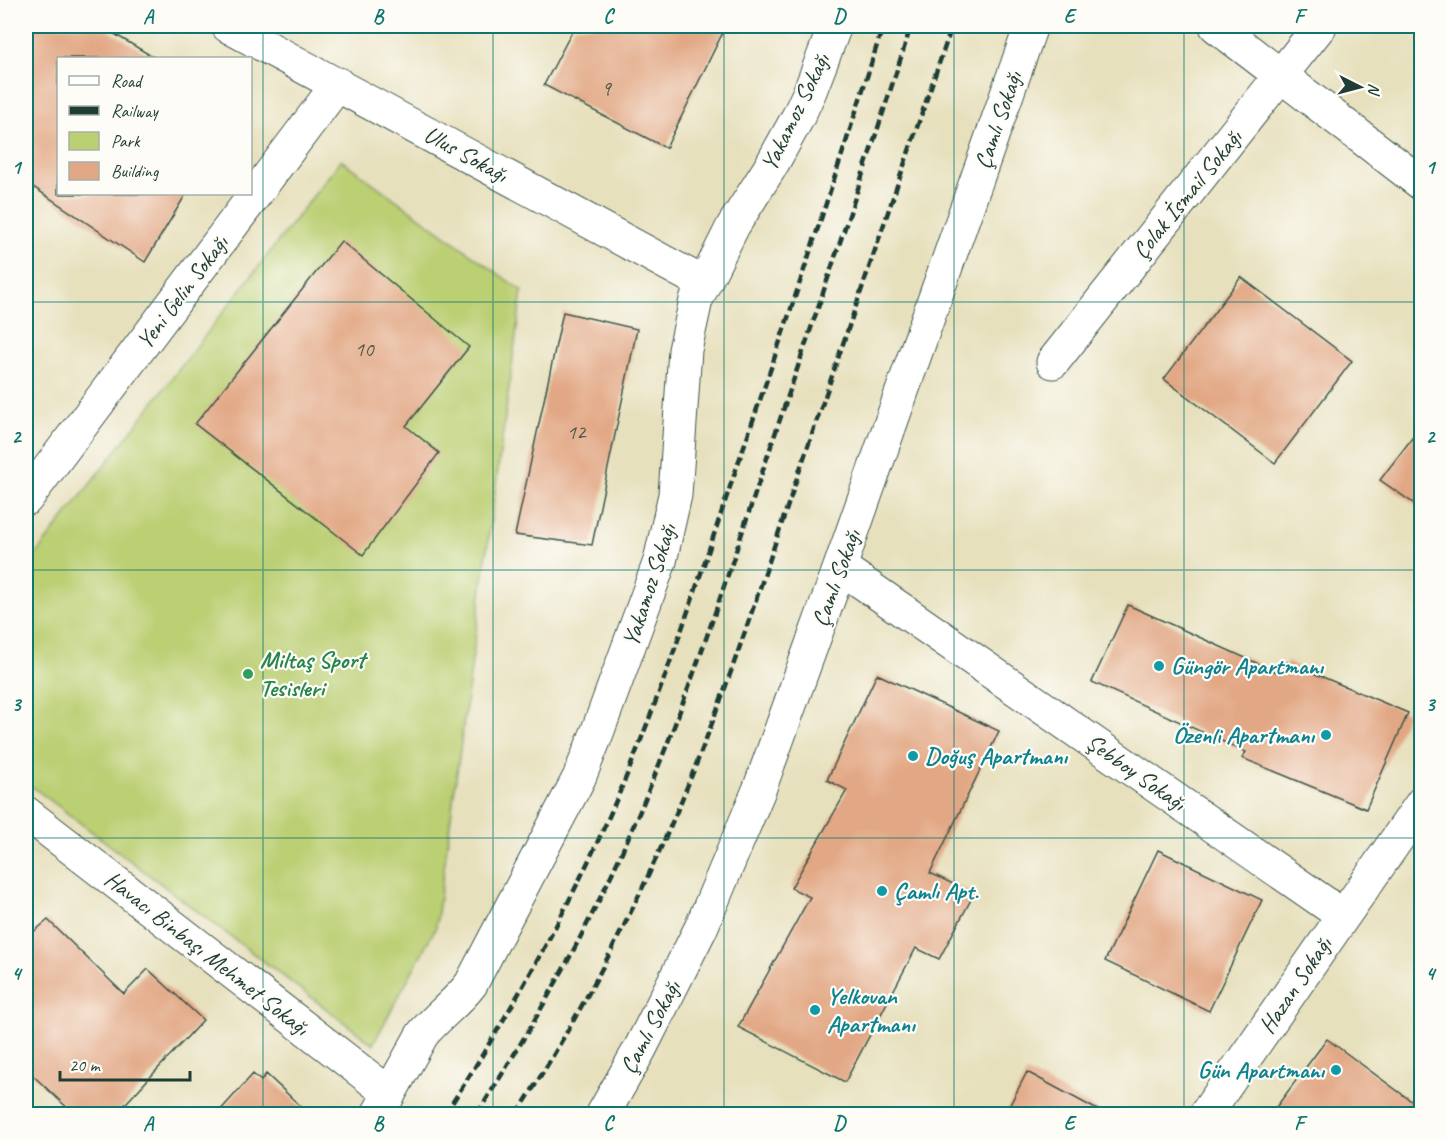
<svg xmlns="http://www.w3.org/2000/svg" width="1447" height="1140" font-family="Caveat,sans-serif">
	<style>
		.green { fill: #bbcf73; stroke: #6d8654; stroke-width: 1.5 }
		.building { fill: #e2a784 }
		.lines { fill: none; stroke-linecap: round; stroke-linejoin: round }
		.street-casing { stroke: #3d5549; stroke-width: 35 }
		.street { stroke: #fff; stroke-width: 33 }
		.rail { stroke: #1f3d34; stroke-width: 4.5; stroke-dasharray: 9 4.5; stroke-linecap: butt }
		.grid { fill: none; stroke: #0f766e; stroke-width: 1.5; stroke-opacity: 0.55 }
		.culture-dot { fill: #0f9aa8; stroke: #fdfcf7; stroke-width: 2 }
		.leisure-dot { fill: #2e9e5b; stroke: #fdfcf7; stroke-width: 2 }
		.labels { text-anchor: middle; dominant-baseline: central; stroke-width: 4.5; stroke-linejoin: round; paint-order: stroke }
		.number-label { font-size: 21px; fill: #505848 }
		.street-label { font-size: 24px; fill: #1f3d34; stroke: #fdfcf7 }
		.leisure-label { font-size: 24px; font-weight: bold; fill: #27864d; stroke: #fdfcf7; text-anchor: start }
		.culture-label { font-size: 24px; font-weight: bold; fill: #0d838f; stroke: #fdfcf7; text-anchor: start }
		.neatline { fill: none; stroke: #0f766e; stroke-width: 2 }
		.grid-label { font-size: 20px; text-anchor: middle; font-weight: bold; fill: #0f766e }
	</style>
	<rect width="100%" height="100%" fill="#fdfcf7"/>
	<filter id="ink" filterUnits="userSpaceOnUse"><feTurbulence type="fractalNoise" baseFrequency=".0167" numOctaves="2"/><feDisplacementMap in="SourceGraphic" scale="12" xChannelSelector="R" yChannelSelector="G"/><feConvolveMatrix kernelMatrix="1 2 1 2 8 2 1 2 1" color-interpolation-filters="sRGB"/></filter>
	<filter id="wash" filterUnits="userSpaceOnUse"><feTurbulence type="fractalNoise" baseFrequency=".008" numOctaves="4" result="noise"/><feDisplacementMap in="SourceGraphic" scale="24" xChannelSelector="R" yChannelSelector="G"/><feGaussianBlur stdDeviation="1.35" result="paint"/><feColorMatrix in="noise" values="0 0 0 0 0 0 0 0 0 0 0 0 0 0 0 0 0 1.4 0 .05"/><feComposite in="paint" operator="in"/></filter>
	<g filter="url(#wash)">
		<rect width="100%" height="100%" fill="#e7e0bd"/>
		<path class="green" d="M341 160 522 291 436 927 373 1044 26 782V567Z"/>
		<g id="blocks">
			<path class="building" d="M26 26H101L155 58H58V194H186L145 262 26 182Z
				M575 26H726L666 148 544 85Z
				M341 241 469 347 406 426 439 453 363 555 195 424Z
				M1241 277 1352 361 1275 463 1164 379Z
				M563 312 637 329 592 545 515 535Z
				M1422 425V509L1380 480Z
				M1128 605 1281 674 1287 662 1408 713 1366 809 1242 758 1246 752 1092 682Z
				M877 674 999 731 930 873 974 894 939 959 916 948 845 1082 738 1027 810 897 791 888 847 790 827 780Z
				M1158 850 1262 900 1209 1011 1105 961Z
				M48 920 124 994 148 969 203 1020 116 1114H74L26 1069V938Z
				M1327 1039 1422 1109V1114H1271Z
				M1027 1072 1105 1114H1005Z
				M253 1074 261 1081 266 1074 309 1114H217Z"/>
		</g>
	</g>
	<g filter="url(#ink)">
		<use href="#blocks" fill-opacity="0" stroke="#3d5549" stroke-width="1.5"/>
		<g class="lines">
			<g class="street-casing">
				<path id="street" d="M228 26 703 283
					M1216 26 1422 184
					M1053 362 1320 26
					M26 499 338 84
					M840 567 1342 915
					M26 813 389 1093
					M378 1114 422 1035C437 1016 457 1003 471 984L579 778 597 733 660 561 675 495 685 350 696 300 733 226 771 166 798 117 810 91 835 26
					M603 1114 640 1049 701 928 759 790 840 567 1031 26
					M1206 1114 1422 803"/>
			</g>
			<use href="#street" class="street"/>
			<path class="rail" d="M445 1114C523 994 593 866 644 732 677 647 705 561 734 475 786 326 836 176 883 26
				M477 1114C532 1028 583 939 625 845 684 714 727 577 773 440 820 302 867 164 911 26
				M517 1114C590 1000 652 878 701 752 736 662 766 570 797 478 849 327 900 176 952 26"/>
		</g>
	</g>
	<path class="grid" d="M263 26V1114M493 26V1114M724 26V1114M954 26V1114M1184 26V1114M26 302H1422M26 570H1422M26 838H1422"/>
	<g class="culture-dot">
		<circle cx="1159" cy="666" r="6"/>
		<circle cx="1326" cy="735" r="6"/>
		<circle cx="913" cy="756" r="6"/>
		<circle cx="882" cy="891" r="6"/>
		<circle cx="815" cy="1010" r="6"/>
		<circle cx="1336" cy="1070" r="6"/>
	</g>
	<circle class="leisure-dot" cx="248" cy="674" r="6"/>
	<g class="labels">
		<g class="number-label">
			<text x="606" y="88">9</text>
			<text x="364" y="349">10</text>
			<text x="576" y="432">12</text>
		</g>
		<g class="street-label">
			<text transform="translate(795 112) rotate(-64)">Yakamoz Sokağı</text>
			<text transform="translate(998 120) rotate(-71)">Çamlı Sokağı</text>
			<text transform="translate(466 154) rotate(29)">Ulus Sokağı</text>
			<text transform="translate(1187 194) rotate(-51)">Çolak İsmail Sokağı</text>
			<text transform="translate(182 292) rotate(-53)">Yeni Gelin Sokağı</text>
			<text transform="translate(836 578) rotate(-70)">Çamlı Sokağı</text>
			<text transform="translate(649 585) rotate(-72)">Yakamoz Sokağı</text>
			<text transform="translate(1136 772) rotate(35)">Şebboy Sokağı</text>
			<text transform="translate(207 953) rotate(38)">Havacı Binbaşı Mehmet Sokağı</text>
			<text transform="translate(1295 985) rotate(-56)">Hazan Sokağı</text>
			<text transform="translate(650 1027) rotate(-62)">Çamlı Sokağı</text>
		</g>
		<g class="leisure-label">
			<text x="260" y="660">Miltaş Sport<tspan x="260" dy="28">Tesisleri</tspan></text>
		</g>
		<g class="culture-label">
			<text x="1171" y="666">Güngör Apartmanı</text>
			<text x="1314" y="735" text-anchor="end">Özenli Apartmanı</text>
			<text x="925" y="756">Doğuş Apartmanı</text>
			<text x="894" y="891">Çamlı Apt.</text>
			<text x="827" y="996">Yelkovan<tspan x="827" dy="28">Apartmanı</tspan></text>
			<text x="1324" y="1070" text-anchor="end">Gün Apartmanı</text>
		</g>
	</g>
	<rect width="1447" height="1140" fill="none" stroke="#fdfcf7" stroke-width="66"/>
	<rect x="57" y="57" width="195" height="138" fill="#fdfcf7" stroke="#a4b0a9" stroke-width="1.5"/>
	<rect x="69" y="76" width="30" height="9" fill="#ffffff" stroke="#a4b0a9" stroke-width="1.5"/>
	<text x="111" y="87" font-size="18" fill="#1f3d34">Road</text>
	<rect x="69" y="106" width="30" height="9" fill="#1f3d34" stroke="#a4b0a9" stroke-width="1.5"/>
	<text x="111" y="117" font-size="18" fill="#1f3d34">Railway</text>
	<rect x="69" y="132" width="30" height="18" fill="#bbcf73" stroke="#a4b0a9" stroke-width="1.5"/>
	<text x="111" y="147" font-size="18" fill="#1f3d34">Park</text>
	<rect x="69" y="162" width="30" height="18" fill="#e2a784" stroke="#a4b0a9" stroke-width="1.5"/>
	<text x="111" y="177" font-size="18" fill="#1f3d34">Building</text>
	<g transform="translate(1360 87) rotate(96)" stroke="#fdfcf7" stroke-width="4.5" paint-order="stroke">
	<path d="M0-4.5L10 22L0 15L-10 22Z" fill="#1f3d34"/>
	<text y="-9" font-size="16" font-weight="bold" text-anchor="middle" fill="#1f3d34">N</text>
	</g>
	<path d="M60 1071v9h130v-9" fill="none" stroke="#1f3d34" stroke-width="3"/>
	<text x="69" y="1071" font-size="18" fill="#1f3d34" stroke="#fdfcf7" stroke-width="4.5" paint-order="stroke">20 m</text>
	<rect x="33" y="33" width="1381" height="1074" class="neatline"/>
	<g class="grid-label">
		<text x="148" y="23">A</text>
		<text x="378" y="23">B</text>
		<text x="608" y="23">C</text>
		<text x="839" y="23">D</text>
		<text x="1069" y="23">E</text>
		<text x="1299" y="23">F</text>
		<text x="16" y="174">1</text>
		<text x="1430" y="174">1</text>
		<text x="16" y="443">2</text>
		<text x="1430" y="443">2</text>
		<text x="16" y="711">3</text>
		<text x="1430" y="711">3</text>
		<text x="16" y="980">4</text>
		<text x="1430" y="980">4</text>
		<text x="148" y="1130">A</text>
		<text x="378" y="1130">B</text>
		<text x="608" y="1130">C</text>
		<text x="839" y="1130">D</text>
		<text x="1069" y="1130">E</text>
		<text x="1299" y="1130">F</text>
	</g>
</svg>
